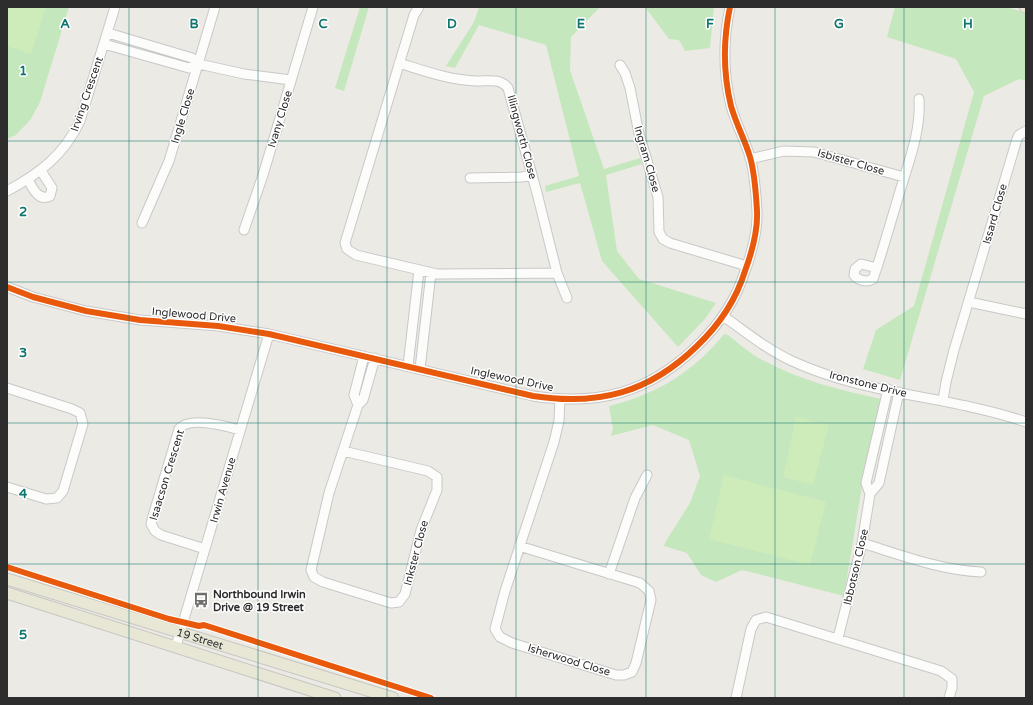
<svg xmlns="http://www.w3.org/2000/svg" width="1033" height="705" font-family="'Varela Round',sans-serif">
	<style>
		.green { fill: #c5e7bd }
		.pitch { fill: #ceebba }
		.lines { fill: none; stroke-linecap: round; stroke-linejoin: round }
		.minor-casing { stroke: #c9c8c8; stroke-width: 11 }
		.major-casing { stroke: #c6c6c3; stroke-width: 13 }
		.minor { stroke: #fcfcfb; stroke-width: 9 }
		.major { stroke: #e8e7d6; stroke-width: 11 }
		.cycleway-casing { stroke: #fff; stroke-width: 8 }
		.cycleway { stroke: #e8590c; stroke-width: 6 }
		.grid { fill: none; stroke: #0f766e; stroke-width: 1; stroke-opacity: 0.55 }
		.labels { text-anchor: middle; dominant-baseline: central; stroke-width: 3; stroke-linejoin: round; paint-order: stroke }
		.street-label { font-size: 11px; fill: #2d2d2d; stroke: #fff }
		.poi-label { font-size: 11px; font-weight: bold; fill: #2d2d2d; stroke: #fff; text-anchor: start }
		.grid-label { font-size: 13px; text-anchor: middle; font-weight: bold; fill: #0f766e; stroke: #fff; stroke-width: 3; stroke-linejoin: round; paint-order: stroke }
	</style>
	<rect width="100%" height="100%" fill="#eceae4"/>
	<path class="green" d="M7 7H69L40 102 31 119 16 135 7 139Z
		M360 7H369L344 91 335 88Z
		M479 7H714L710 48 685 51 679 40 669 39 645 7H600L571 37 570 70 604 169 640 158 642 164 606 175 617 251 639 279 716 303 705 319 678 347 602 261 580 183 546 192 545 186 579 176 546 45 479 25 455 68 446 66 474 22Z
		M895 7H1007L1026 13V81L1019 79 984 96 900 380 863 369 876 330 914 306 974 92 956 59 887 37Z
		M724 334 728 335C737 342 747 351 757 357 795 379 838 390 881 399L864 474 844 596 742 570 716 582 701 575 687 553 664 546 666 541 690 503 700 476 689 440 653 425 611 436 613 429 609 406C655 395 694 372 724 334Z"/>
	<path class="pitch" d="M7 7H46L31 54 7 46Z
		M796 417 829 425 813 485 783 477Z
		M724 475 826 502 810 565 709 539Z"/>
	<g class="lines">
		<g class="minor-casing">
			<path id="minor" d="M419 7 414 15 345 243 347 249 356 255 437 274 557 273
				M108 33 192 58 199 64
				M104 44 189 68 199 64 244 74 291 80
				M399 63C425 71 449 80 477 81 489 81 500 78 508 88L537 193 557 273 567 298
				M620 65 625 73 630 88 639 134 658 197 659 232 663 239 670 243 747 266
				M750 159 784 151 814 152 904 177
				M470 178 522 177 532 175
				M28 179C32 188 39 202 50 196L52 188 41 171
				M7 191C39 174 64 155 80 121L115 7
				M142 223 169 161 215 7
				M244 230 263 175 313 7
				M877 268 861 264 855 269 854 275C857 280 867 283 873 279 883 250 891 221 900 191 909 161 921 131 919 99
				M7 287 33 297 86 311 140 320 218 326 269 334 533 396C598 406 649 393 697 346 719 325 736 300 745 271 752 252 758 231 757 211 756 194 755 174 750 157 745 140 736 124 731 106 723 73 723 40 730 7
				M969 302 1026 314
				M723 316C746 332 766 349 792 361 865 395 950 396 1026 422
				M408 366 419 270
				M420 369 431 273
				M7 388 72 409 80 413 83 424 63 491 57 498 46 499 7 487
				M943 400 946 382 954 350 1017 139 1019 135 1026 131
				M358 405 354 395 364 356
				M343 451 428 471 437 477V490L421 530 405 594 399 602 391 603 323 582 314 577 311 570 329 493 358 405 363 400 375 358
				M870 494 879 483 899 392
				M862 543C901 555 940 570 981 572
				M519 546 640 583 649 591 651 600 636 663 632 672 624 675H616L512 643 500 637 495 629 505 591 554 442 559 421 560 399
				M205 549 161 535 155 531 151 524 153 516 179 429C189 416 226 426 240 430
				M609 574 635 498 647 475
				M838 638 862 543 870 494 866 483 888 389
				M176 646 269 334
				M736 698 751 629 756 620 766 617 941 671 952 679V688L949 698"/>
		</g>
		<g class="major-casing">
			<g id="major">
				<path d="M1025 7H1026"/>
				<path id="s1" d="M7 579 393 698"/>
				<path d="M7 593 335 698"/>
			</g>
		</g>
		<use href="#minor" class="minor"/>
		<use href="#major" class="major"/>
		<g class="cycleway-casing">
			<path id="cycleway" d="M7 287 33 297 86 311 140 320 218 326 269 334 533 396C598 406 649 393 697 346 719 325 736 300 745 271 752 252 758 231 757 211 756 194 755 174 750 157 745 140 736 124 731 106 723 73 723 40 730 7
				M7 567 169 619 199 626 204 625 431 698"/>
		</g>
		<use href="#cycleway" class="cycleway"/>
	</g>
	<path class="grid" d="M129 7V698M258 7V698M387 7V698M516 7V698M646 7V698M775 7V698M904 7V698M7 141H1026M7 282H1026M7 423H1026M7 564H1026"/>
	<defs>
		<g id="bus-bare" transform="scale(1.2)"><path d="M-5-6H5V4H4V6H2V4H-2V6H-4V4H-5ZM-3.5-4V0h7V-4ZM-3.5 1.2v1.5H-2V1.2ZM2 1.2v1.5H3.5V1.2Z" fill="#706f6d" stroke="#fff" stroke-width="2.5" paint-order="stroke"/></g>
	</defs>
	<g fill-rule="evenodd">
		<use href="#bus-bare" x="201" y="600"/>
	</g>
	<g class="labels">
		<g class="street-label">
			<text transform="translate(87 94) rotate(-71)">Irving Crescent</text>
			<text transform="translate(183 116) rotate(-73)">Ingle Close</text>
			<text transform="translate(280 119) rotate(-73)">Ivany Close</text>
			<text transform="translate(522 137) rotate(75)">Illingworth Close</text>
			<text transform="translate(647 159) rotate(74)">Ingram Close</text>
			<text transform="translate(851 162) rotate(16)">Isbister Close</text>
			<text transform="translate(995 214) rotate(-74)">Issard Close</text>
			<text transform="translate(194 315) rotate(5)">Inglewood Drive</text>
			<text transform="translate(512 379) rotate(12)">Inglewood Drive</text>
			<text transform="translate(868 384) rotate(14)">Ironstone Drive</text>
			<text transform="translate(167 475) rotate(-73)">Isaacson Crescent</text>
			<text transform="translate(223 490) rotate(-74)">Irwin Avenue</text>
			<text transform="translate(416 553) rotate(-75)">Inkster Close</text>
			<text transform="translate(856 567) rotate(-77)">Ibbotson Close</text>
			<text stroke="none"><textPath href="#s1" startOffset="202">19 Street</textPath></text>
			<text transform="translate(569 660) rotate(17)">Isherwood Close</text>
		</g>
		<g class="poi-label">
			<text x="213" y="594">Northbound Irwin<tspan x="213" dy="13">Drive @ 19 Street</tspan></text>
		</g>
	</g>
	<g class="grid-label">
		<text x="65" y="28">A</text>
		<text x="194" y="28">B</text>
		<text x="323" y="28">C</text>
		<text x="452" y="28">D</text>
		<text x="581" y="28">E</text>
		<text x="710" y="28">F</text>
		<text x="839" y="28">G</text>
		<text x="968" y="28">H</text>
		<text x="23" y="75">1</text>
		<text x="23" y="216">2</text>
		<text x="23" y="357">3</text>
		<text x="23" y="498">4</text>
		<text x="23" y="639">5</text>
	</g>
	<rect width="1033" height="705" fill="none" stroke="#2d2d2d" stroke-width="16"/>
</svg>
